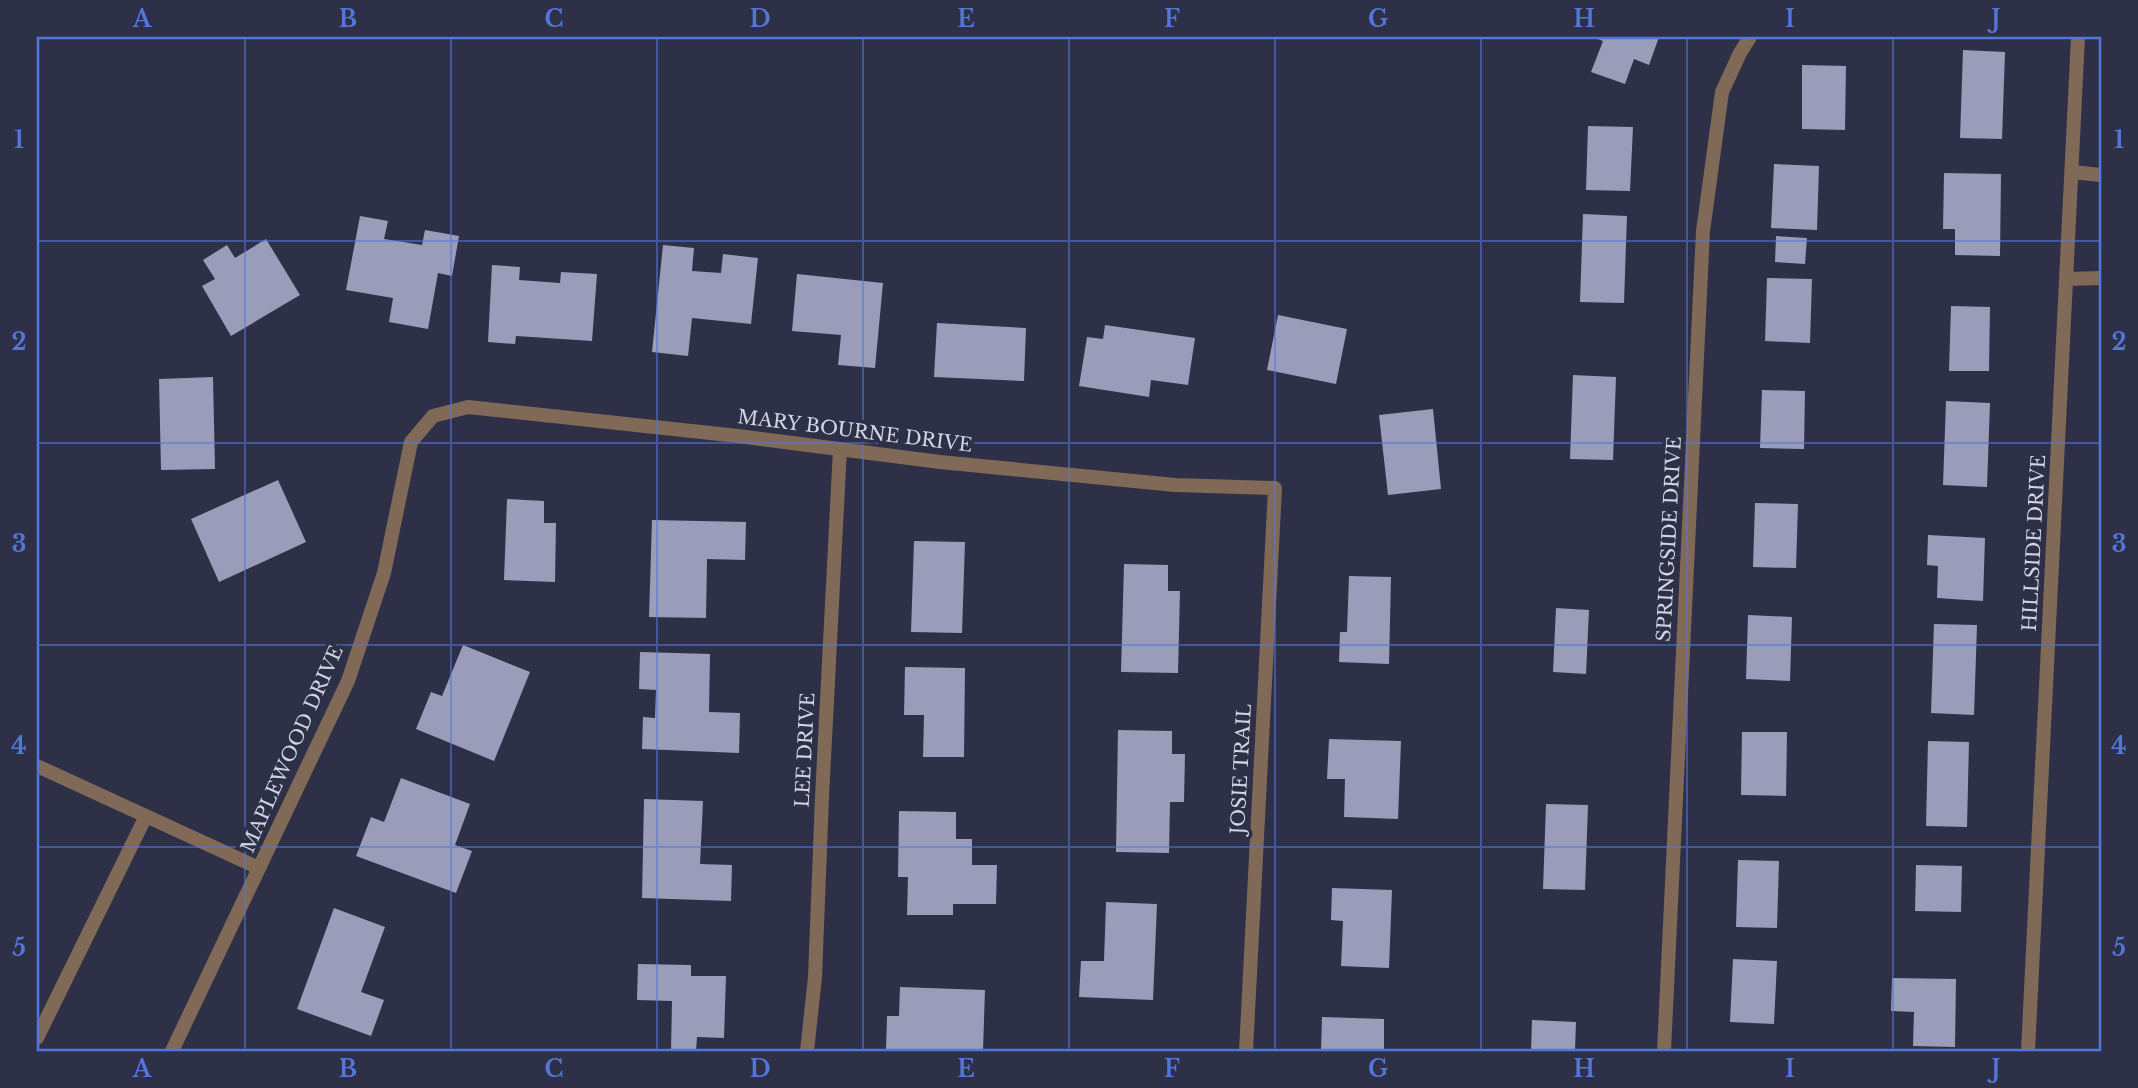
<svg xmlns="http://www.w3.org/2000/svg" width="2138" height="1088" font-family="'Libre Baskerville',serif">
	<style>
		.building { fill: #999db9 }
		.lines { fill: none; stroke-linecap: round; stroke-linejoin: round }
		.service { stroke: #806956; stroke-width: 14 }
		.minor { stroke: #806956; stroke-width: 14 }
		.grid { fill: none; stroke: #5376db; stroke-width: 2; stroke-opacity: 0.55 }
		.labels { text-anchor: middle; dominant-baseline: central; stroke-width: 7; stroke-linejoin: round; paint-order: stroke }
		.street-label { font-size: 19px; fill: #d1d4e2; stroke: #2d3047 }
		.neatline { fill: none; stroke: #5376db; stroke-width: 2.5 }
		.grid-label { font-size: 23px; text-anchor: middle; font-weight: bold; fill: #5376db }
	</style>
	<rect width="100%" height="100%" fill="#2d3047"/>
	<path class="building" d="M1592 37H1659L1649 65 1634 59 1625 84 1591 72 1603 41Z
		M1963 50 2005 52 2002 139 1960 138Z
		M1802 65 1846 66 1845 130 1802 129Z
		M1588 126 1633 127 1630 191 1586 190Z
		M1774 164 1819 166 1817 230 1771 228Z
		M1944 173 2001 174 2000 256 1955 255V229H1943Z
		M1583 214 1627 216 1624 303 1580 302Z
		M360 216 388 221 384 239 422 245 425 230 459 236 452 276 438 273 428 329 389 322 393 298 346 290Z
		M1776 236 1807 238 1805 264 1775 262Z
		M266 239 300 295 231 336 202 286 215 279 203 260 227 245 235 258Z
		M663 245 694 248 692 271 721 273 723 254 758 258 751 324 692 318 688 356 652 352Z
		M492 265 520 267 519 280 560 283 561 272 597 274 592 341 516 336 515 344 488 342Z
		M797 274 883 283 875 368 838 365 841 335 792 331Z
		M1767 278 1812 279 1810 343 1765 341Z
		M1951 306 1990 307 1989 371H1949Z
		M1278 315 1347 329 1336 384 1267 370Z
		M937 323 1026 328 1024 381 934 377Z
		M1105 325 1195 338 1188 385 1151 380 1149 397 1079 386 1087 337 1103 339Z
		M1573 375 1616 377 1613 460 1570 459Z
		M213 377 215 469 161 470 159 379Z
		M1762 390 1805 391 1804 449 1760 448Z
		M1946 401 1990 403 1987 487 1943 485Z
		M1433 409 1441 489 1388 495 1379 415Z
		M278 480 306 542 219 582 191 519Z
		M507 499 544 501V523H556L555 582 504 580Z
		M1755 503 1798 504 1796 568 1753 567Z
		M652 520 746 522 745 560 707 559 706 618 649 617Z
		M1928 535 1985 538 1983 601 1937 598 1938 566 1927 565Z
		M914 541 965 542 962 633 911 632Z
		M1124 564 1168 565V591H1180L1178 673 1121 672Z
		M1349 576 1391 577 1389 664 1339 662 1340 632H1347Z
		M1556 608 1589 610 1586 674 1553 672Z
		M1748 615 1792 617 1790 681 1746 679Z
		M1934 624 1977 625 1974 715 1931 713Z
		M463 645 530 672 494 761 416 729 431 692 442 696Z
		M640 652 710 654 709 712 740 713 739 753 642 749 643 717 655 718 656 690 639 689Z
		M905 667 965 668 964 757H923L924 715H904Z
		M1118 730 1172 731V754H1185L1184 802H1170L1169 853 1116 852Z
		M1742 732H1787L1786 796 1741 795Z
		M1329 739 1401 741 1398 819 1344 817 1345 779H1327Z
		M1928 741 1969 742 1967 827 1926 826Z
		M401 778 470 804 455 845 472 851 456 893 356 856 371 817 384 822Z
		M644 799 703 801 700 864 732 865 731 901 642 898Z
		M1546 804 1588 805 1585 890 1543 889Z
		M899 811 956 812V839H972V865H997L996 904H953V915H907L908 877H898Z
		M1738 860 1779 861 1777 928 1736 927Z
		M1916 865 1962 866 1961 912 1915 911Z
		M1332 888 1392 890 1389 968 1341 966 1343 921 1331 920Z
		M1106 902 1157 904 1153 1000 1079 997 1081 961H1104Z
		M334 908 385 927 361 992 384 1000 371 1036 297 1009Z
		M1733 959 1777 961 1774 1024 1730 1022Z
		M638 964 691 965V976H726L724 1038 697 1037 696 1051H671L672 1001 637 1000Z
		M1892 978 1956 979 1955 1047 1913 1046 1914 1012 1891 1011Z
		M900 987 985 990 983 1051 886 1049 887 1016H899Z
		M1322 1017 1384 1019V1051H1321Z
		M1532 1020 1576 1022 1575 1051H1531Z"/>
	<g class="lines">
		<path class="service" d="M2072 172 2101 175
			M37 766 259 868
			M37 1038 146 816"/>
		<path class="minor" d="M2067 279 2101 278
			M172 1051 348 681 384 573 411 442 433 416 468 407 738 436 940 462 1175 485 1275 488 1246 1051
			M807 1051 815 977 822 797 840 449
			M1664 1051 1703 231 1722 92 1740 53 1750 37
			M2028 1051 2078 37"/>
	</g>
	<path class="grid" d="M245 37V1051M451 37V1051M657 37V1051M863 37V1051M1069 37V1051M1275 37V1051M1481 37V1051M1687 37V1051M1893 37V1051M37 241H2101M37 443H2101M37 645H2101M37 847H2101"/>
	<g class="labels">
		<g class="street-label">
			<text transform="translate(855 431) rotate(7)">MARY BOURNE DRIVE</text>
			<text transform="translate(1669 539) rotate(-87)">SPRINGSIDE DRIVE</text>
			<text transform="translate(2034 543) rotate(-87)">HILLSIDE DRIVE</text>
			<text transform="translate(292 749) rotate(-66)">MAPLEWOOD DRIVE</text>
			<text transform="translate(805 750) rotate(-87)">LEE DRIVE</text>
			<text transform="translate(1241 769) rotate(-87)">JOSIE TRAIL</text>
		</g>
	</g>
	<rect width="2138" height="1088" fill="none" stroke="#2d3047" stroke-width="77"/>
	<rect x="38" y="38" width="2062" height="1012" class="neatline"/>
	<g class="grid-label">
		<text x="142" y="27">A</text>
		<text x="348" y="27">B</text>
		<text x="554" y="27">C</text>
		<text x="760" y="27">D</text>
		<text x="966" y="27">E</text>
		<text x="1172" y="27">F</text>
		<text x="1378" y="27">G</text>
		<text x="1584" y="27">H</text>
		<text x="1790" y="27">I</text>
		<text x="1996" y="27">J</text>
		<text x="19" y="148">1</text>
		<text x="2119" y="148">1</text>
		<text x="19" y="350">2</text>
		<text x="2119" y="350">2</text>
		<text x="19" y="552">3</text>
		<text x="2119" y="552">3</text>
		<text x="19" y="754">4</text>
		<text x="2119" y="754">4</text>
		<text x="19" y="956">5</text>
		<text x="2119" y="956">5</text>
		<text x="142" y="1077">A</text>
		<text x="348" y="1077">B</text>
		<text x="554" y="1077">C</text>
		<text x="760" y="1077">D</text>
		<text x="966" y="1077">E</text>
		<text x="1172" y="1077">F</text>
		<text x="1378" y="1077">G</text>
		<text x="1584" y="1077">H</text>
		<text x="1790" y="1077">I</text>
		<text x="1996" y="1077">J</text>
	</g>
</svg>
